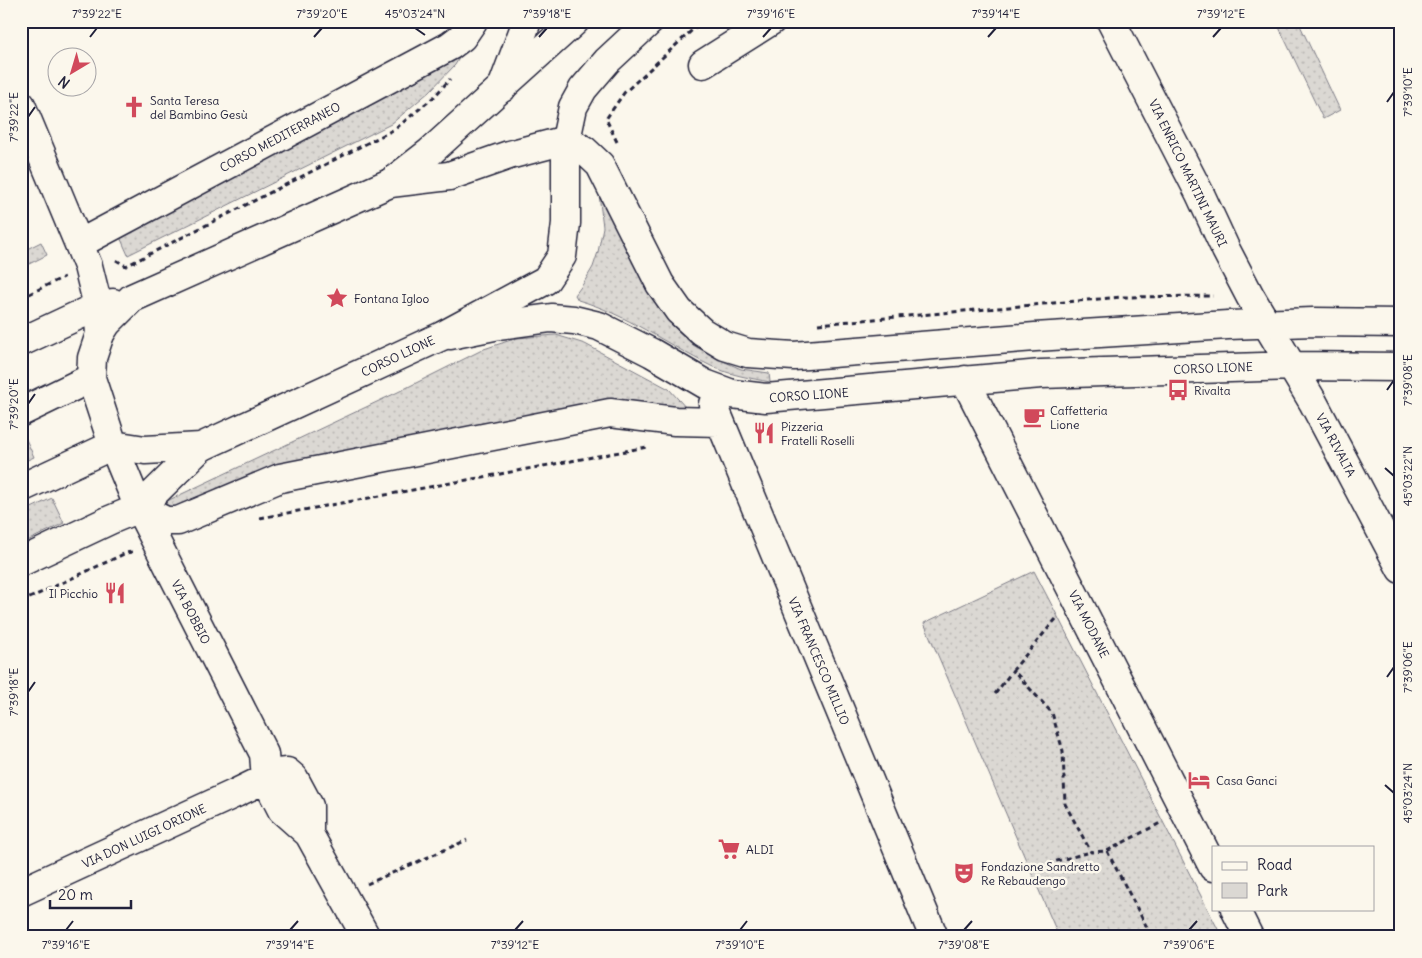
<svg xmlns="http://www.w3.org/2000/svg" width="1422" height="958" font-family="Delius,sans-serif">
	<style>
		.green { fill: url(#green-dots); stroke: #7e7d87 }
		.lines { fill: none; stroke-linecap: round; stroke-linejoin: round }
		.minor-casing { stroke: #22223b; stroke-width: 31 }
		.major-casing { stroke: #22223b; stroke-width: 31 }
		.path { stroke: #22223b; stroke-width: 3; stroke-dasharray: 5 4; stroke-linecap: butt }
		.minor { stroke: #fbf7ec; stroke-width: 28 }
		.major { stroke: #fbf7ec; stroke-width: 28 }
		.ticks { fill: none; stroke: #22223b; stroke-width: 2 }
		.labels { text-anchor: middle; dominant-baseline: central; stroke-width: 5; stroke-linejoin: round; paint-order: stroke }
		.poi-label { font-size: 12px; fill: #22223b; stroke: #fbf7ec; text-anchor: start }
		.street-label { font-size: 12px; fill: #22223b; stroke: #fbf7ec }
		.neatline { fill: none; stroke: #22223b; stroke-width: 2 }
		.ticks-label { font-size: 12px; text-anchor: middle; fill: #22223b }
	</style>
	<defs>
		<pattern id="green-dots" width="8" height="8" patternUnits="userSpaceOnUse" patternTransform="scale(1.25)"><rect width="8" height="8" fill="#dbd8d3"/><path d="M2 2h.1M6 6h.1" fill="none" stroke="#bcb9b6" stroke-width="1.8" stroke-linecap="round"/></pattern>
	</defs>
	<rect width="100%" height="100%" fill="#fbf7ec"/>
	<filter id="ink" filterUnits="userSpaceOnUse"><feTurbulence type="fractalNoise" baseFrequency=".02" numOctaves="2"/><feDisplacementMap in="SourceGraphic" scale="10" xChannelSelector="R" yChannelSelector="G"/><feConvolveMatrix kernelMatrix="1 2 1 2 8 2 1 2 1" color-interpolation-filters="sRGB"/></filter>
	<g filter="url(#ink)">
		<path class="green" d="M1276 21H1298L1340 110 1323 119Z
			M467 45 455 65 429 92 391 124 128 255 120 237Z
			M599 194 606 197 659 307 675 328 693 345 716 358 741 369 769 373 770 382C750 378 730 375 711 366 666 344 626 314 578 300L575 295 583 284 593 267 598 252 603 227Z
			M41 242 47 255 21 268V252Z
			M556 335 585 344 669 389 687 409 193 508 164 511 167 501 398 392 484 349 517 338Z
			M25 437 34 457 21 463V439Z
			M52 498 64 523 21 544V513Z
			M1034 571 1058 617 1222 937H1059L924 623Z"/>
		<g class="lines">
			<g class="minor-casing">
				<path id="minor" d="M1111 21 1200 194 1226 250 1250 296 1313 402 1401 569
					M703 64 771 21
					M502 88 527 21
					M21 105 88 266 98 306 100 334
					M390 183 449 176 509 155 566 140 584 150 600 165 660 284 679 311 702 332 725 346 748 353 794 356 1035 337 1228 325 1313 322 1401 323
					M79 244 450 46 462 37 473 21
					M450 335 499 325 551 318 574 320 599 326 652 353 705 384 732 394 766 398 1041 374 1292 366 1401 367
					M21 342 98 306 113 303
					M965 380 1213 867
					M713 404 934 937
					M113 445 139 508 264 754 266 779 282 810 309 834 366 937
					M139 508 166 521H178L280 478 610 413 675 421 720 422
					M21 562 110 520 139 508 201 447
					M21 892 236 793 277 773 287 772 294 778 309 806V834
					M1235 909 1249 937"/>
			</g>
			<g class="major-casing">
				<path id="major" d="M21 412 91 378
					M113 445 145 450 201 447 442 336 546 280 562 256 566 223V140L573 107 583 89 607 61 650 21
					M113 445 91 378 92 358 100 334 107 323 132 298 390 183 430 152 575 21
					M21 488 113 445"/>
			</g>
			<path class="path" d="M617 142 606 119 624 93 702 21
				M116 260 126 266 395 129 434 97 450 79
				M21 298 64 277
				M818 324 1122 297 1213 296
				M260 518 647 447
				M21 602 126 553 132 552
				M1056 619 1013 670 1052 713 1063 751 1065 804 1091 852 1107 851 1152 937
				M995 694 1013 670
				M1107 851 1162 822
				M1030 868 1091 852
				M367 884 467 840"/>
			<use href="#minor" class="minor"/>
			<use href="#major" class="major"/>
		</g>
	</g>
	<path class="ticks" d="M415 28 425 35M90 37 97 28M314 37 322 28M539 37 547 28M763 37 771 28M988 37 996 28M1213 37 1221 28M1387 102 1394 92M28 117 35 107M1387 390 1394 380M28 404 35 394M1385 468 1394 476M1387 677 1394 667M28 692 35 682M1385 785 1394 793M66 930 73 921M290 930 298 921M515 930 523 921M740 930 747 921M964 930 972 921M1189 930 1197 921"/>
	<defs>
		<g id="church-bare" transform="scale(1.725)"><path d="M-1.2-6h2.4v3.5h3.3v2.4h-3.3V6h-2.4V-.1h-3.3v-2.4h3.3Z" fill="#d1495b" stroke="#fbf7ec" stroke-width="2.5" paint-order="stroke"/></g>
		<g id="sight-bare" transform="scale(1.725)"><path d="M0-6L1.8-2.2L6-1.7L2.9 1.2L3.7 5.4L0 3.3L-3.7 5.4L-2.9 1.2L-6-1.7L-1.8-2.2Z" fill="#d1495b" stroke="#fbf7ec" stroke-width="2.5" paint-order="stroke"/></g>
		<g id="bus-bare" transform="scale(1.725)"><path d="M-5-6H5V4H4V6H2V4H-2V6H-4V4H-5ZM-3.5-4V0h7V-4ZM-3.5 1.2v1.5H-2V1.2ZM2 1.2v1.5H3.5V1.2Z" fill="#d1495b" stroke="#fbf7ec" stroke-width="2.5" paint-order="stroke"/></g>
		<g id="cafe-bare" transform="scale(1.725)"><path d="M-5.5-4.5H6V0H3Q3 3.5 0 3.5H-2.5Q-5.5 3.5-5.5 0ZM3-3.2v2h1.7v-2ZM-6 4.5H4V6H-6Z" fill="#d1495b" stroke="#fbf7ec" stroke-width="2.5" paint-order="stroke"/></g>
		<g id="restaurant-bare" transform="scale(1.725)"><path d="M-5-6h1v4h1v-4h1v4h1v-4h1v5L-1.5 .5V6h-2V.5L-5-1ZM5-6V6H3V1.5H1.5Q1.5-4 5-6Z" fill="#d1495b" stroke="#fbf7ec" stroke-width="2.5" paint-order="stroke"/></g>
		<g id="hotel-bare" transform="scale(1.725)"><path d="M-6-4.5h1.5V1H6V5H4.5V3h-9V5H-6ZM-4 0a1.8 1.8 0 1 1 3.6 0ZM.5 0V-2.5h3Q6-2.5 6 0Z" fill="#d1495b" stroke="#fbf7ec" stroke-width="2.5" paint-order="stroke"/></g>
		<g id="supermarket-bare" transform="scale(1.725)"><path d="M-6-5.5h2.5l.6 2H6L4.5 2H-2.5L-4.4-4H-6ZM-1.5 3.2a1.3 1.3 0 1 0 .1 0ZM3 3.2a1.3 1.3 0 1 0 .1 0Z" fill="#d1495b" stroke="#fbf7ec" stroke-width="2.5" paint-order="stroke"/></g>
		<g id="theatre-bare" transform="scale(1.725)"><path d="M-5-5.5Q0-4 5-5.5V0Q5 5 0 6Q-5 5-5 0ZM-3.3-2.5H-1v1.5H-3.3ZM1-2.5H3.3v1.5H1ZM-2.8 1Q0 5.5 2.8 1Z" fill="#d1495b" stroke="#fbf7ec" stroke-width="2.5" paint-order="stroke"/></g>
	</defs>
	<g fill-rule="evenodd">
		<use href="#church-bare" x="134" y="107"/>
		<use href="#sight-bare" x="337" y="298"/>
		<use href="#bus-bare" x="1178" y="390"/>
		<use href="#cafe-bare" x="1034" y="417"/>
		<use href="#restaurant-bare" x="764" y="433"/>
		<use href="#restaurant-bare" x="115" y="593"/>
		<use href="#hotel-bare" x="1199" y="780"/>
		<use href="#supermarket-bare" x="729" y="849"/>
		<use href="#theatre-bare" x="964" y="873"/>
	</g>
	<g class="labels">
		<g class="poi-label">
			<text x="150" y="100">Santa Teresa<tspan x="150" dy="14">del Bambino Gesù</tspan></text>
			<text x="354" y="298">Fontana Igloo</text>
			<text x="1194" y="390">Rivalta</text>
			<text x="1050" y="410">Caffetteria<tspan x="1050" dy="14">Lione</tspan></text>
			<text x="781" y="426">Pizzeria<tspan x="781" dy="14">Fratelli Roselli</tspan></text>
			<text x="98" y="593" text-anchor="end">Il Picchio</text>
			<text x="1216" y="780">Casa Ganci</text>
			<text x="746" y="849">ALDI</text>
			<text x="981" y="866">Fondazione Sandretto<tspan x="981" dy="14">Re Rebaudengo</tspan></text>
		</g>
		<g class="street-label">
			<text transform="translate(280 137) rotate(-28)">CORSO MEDITERRANEO</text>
			<text transform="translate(1188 173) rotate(64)">VIA ENRICO MARTINI MAURI</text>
			<text transform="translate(398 356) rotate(-25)">CORSO LIONE</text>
			<text transform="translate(1213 368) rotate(-2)">CORSO LIONE</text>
			<text transform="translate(809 395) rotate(-4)">CORSO LIONE</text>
			<text transform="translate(1336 445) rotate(62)">VIA RIVALTA</text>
			<text transform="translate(191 612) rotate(63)">VIA BOBBIO</text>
			<text transform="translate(1089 624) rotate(63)">VIA MODANE</text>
			<text transform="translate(819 661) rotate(67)">VIA FRANCESCO MILLIO</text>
			<text transform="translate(144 836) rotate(-25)">VIA DON LUIGI ORIONE</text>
		</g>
	</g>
	<rect width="1422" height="958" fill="none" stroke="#fbf7ec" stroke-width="55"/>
	<rect x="1212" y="846" width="162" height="65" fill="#fbf7ec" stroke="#a4a2a5"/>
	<rect x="1222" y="862" width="25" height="8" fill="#fbf7ec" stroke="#a4a2a5"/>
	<text x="1257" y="870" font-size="15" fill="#22223b">Road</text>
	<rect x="1222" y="883" width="25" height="15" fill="#dbd8d3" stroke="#a4a2a5"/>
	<text x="1257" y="896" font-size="15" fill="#22223b">Park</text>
	<g transform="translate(72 72) rotate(218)"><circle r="24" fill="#fbf7ec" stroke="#a4a2a5"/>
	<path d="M0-4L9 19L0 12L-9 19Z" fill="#d1495b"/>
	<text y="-8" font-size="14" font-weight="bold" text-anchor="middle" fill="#22223b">N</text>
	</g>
	<path d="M50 900v8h81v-8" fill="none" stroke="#22223b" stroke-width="2.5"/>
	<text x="58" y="900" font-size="15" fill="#22223b" stroke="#fbf7ec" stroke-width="4" paint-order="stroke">20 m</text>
	<rect x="28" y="28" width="1366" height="902" class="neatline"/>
	<g class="ticks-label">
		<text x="97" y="18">7°39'22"E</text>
		<text x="322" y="18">7°39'20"E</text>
		<text x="415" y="18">45°03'24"N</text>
		<text x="547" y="18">7°39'18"E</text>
		<text x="771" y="18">7°39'16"E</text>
		<text x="996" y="18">7°39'14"E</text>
		<text x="1221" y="18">7°39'12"E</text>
		<text transform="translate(1408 92) rotate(-90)" y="4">7°39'10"E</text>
		<text transform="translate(14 117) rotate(-90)" y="4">7°39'22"E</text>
		<text transform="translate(1408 380) rotate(-90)" y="4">7°39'08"E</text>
		<text transform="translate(14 404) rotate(-90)" y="4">7°39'20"E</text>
		<text transform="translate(1408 476) rotate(-90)" y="4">45°03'22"N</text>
		<text transform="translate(1408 667) rotate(-90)" y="4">7°39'06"E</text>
		<text transform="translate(14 692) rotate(-90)" y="4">7°39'18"E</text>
		<text transform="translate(1408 793) rotate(-90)" y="4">45°03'24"N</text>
		<text x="66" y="949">7°39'16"E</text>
		<text x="290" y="949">7°39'14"E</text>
		<text x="515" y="949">7°39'12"E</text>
		<text x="740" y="949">7°39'10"E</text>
		<text x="964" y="949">7°39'08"E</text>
		<text x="1189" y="949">7°39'06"E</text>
	</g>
</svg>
